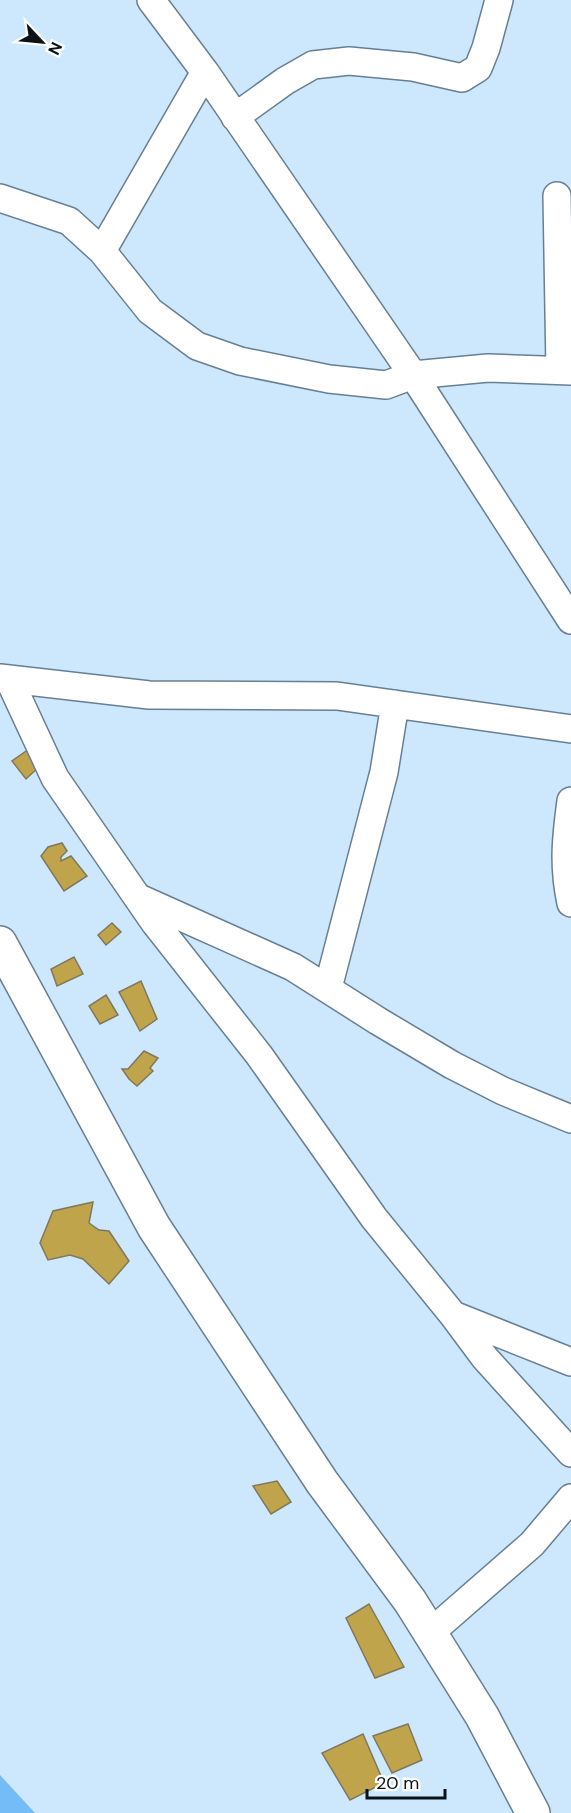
<svg xmlns="http://www.w3.org/2000/svg" width="571" height="1813" font-family="'DM Sans',sans-serif">
	<style>
		.water { fill: #73bcf7 }
		.building { fill: #bfa44c; stroke: #80785c; stroke-width: 1.5 }
		.lines { fill: none; stroke-linecap: round; stroke-linejoin: round }
		.street-casing { stroke: #677f93; stroke-width: 30 }
		.secondary-casing { stroke: #677f93; stroke-width: 36 }
		.street { stroke: #fff; stroke-width: 27 }
		.secondary { stroke: #fff; stroke-width: 33 }
	</style>
	<rect width="100%" height="100%" fill="#cde7fd"/>
	<path class="water" d="M0 1775 35 1813H0Z"/>
	<path class="building" d="M29 749 40 766 26 779 12 761Z
		M62 843 67 851 61 857V861L71 856 87 876 64 891 41 856 48 847Z
		M112 923 121 932 106 945 98 935Z
		M74 957 83 974 57 986 51 969Z
		M141 981 157 1019 140 1031 119 992Z
		M106 995 118 1015 100 1024 89 1006Z
		M144 1051 158 1058 150 1068 153 1071 137 1086 129 1079 122 1069H128Z
		M93 1202 89 1223 99 1230 109 1231 129 1261 109 1284 83 1259 70 1255 48 1260 40 1243 53 1211Z
		M277 1481 291 1502 271 1514 253 1486Z
		M369 1604 404 1667 375 1678 346 1618Z
		M408 1724 422 1760 392 1773 373 1736Z
		M363 1734 384 1783 350 1800 322 1753Z"/>
	<g class="lines">
		<g class="street-casing">
			<path id="street" d="M151 0 205 72 413 375 571 620
				M235 117 285 81 313 65 349 61 413 67 462 78 478 68 486 48 499 0
				M557 196 560 370
				M0 198 69 221 102 251 150 311 197 346 240 361 329 379 386 385 413 375 488 368 571 371
				M102 251 205 72
				M0 678 149 695 337 696 571 729
				M9 679 55 778 155 923 259 1055 374 1218 453 1315 485 1358 571 1453
				M571 801C566 838 563 866 571 903
				M139 898 293 967 378 1021 452 1065 503 1091 571 1119
				M328 988 384 772 395 704
				M453 1315 571 1362
				M430 1633 532 1544 571 1498"/>
		</g>
		<g class="secondary-casing">
			<path id="secondary" d="M0 943 154 1227 322 1482 410 1601 482 1716 533 1813"/>
		</g>
		<use href="#street" class="street"/>
		<use href="#secondary" class="secondary"/>
	</g>
	<g transform="translate(42 42) rotate(116)" stroke="#ffffff" stroke-width="4.5" paint-order="stroke">
	<path d="M0-4.5L10 22L0 15L-10 22Z" fill="#091219"/>
	<text y="-9" font-size="16" font-weight="bold" text-anchor="middle" fill="#091219">N</text>
	</g>
	<path d="M367 1789v9h78v-9" fill="none" stroke="#091219" stroke-width="3"/>
	<text x="376" y="1789" font-size="18" fill="#091219" stroke="#ffffff" stroke-width="4.5" paint-order="stroke">20 m</text>
</svg>
